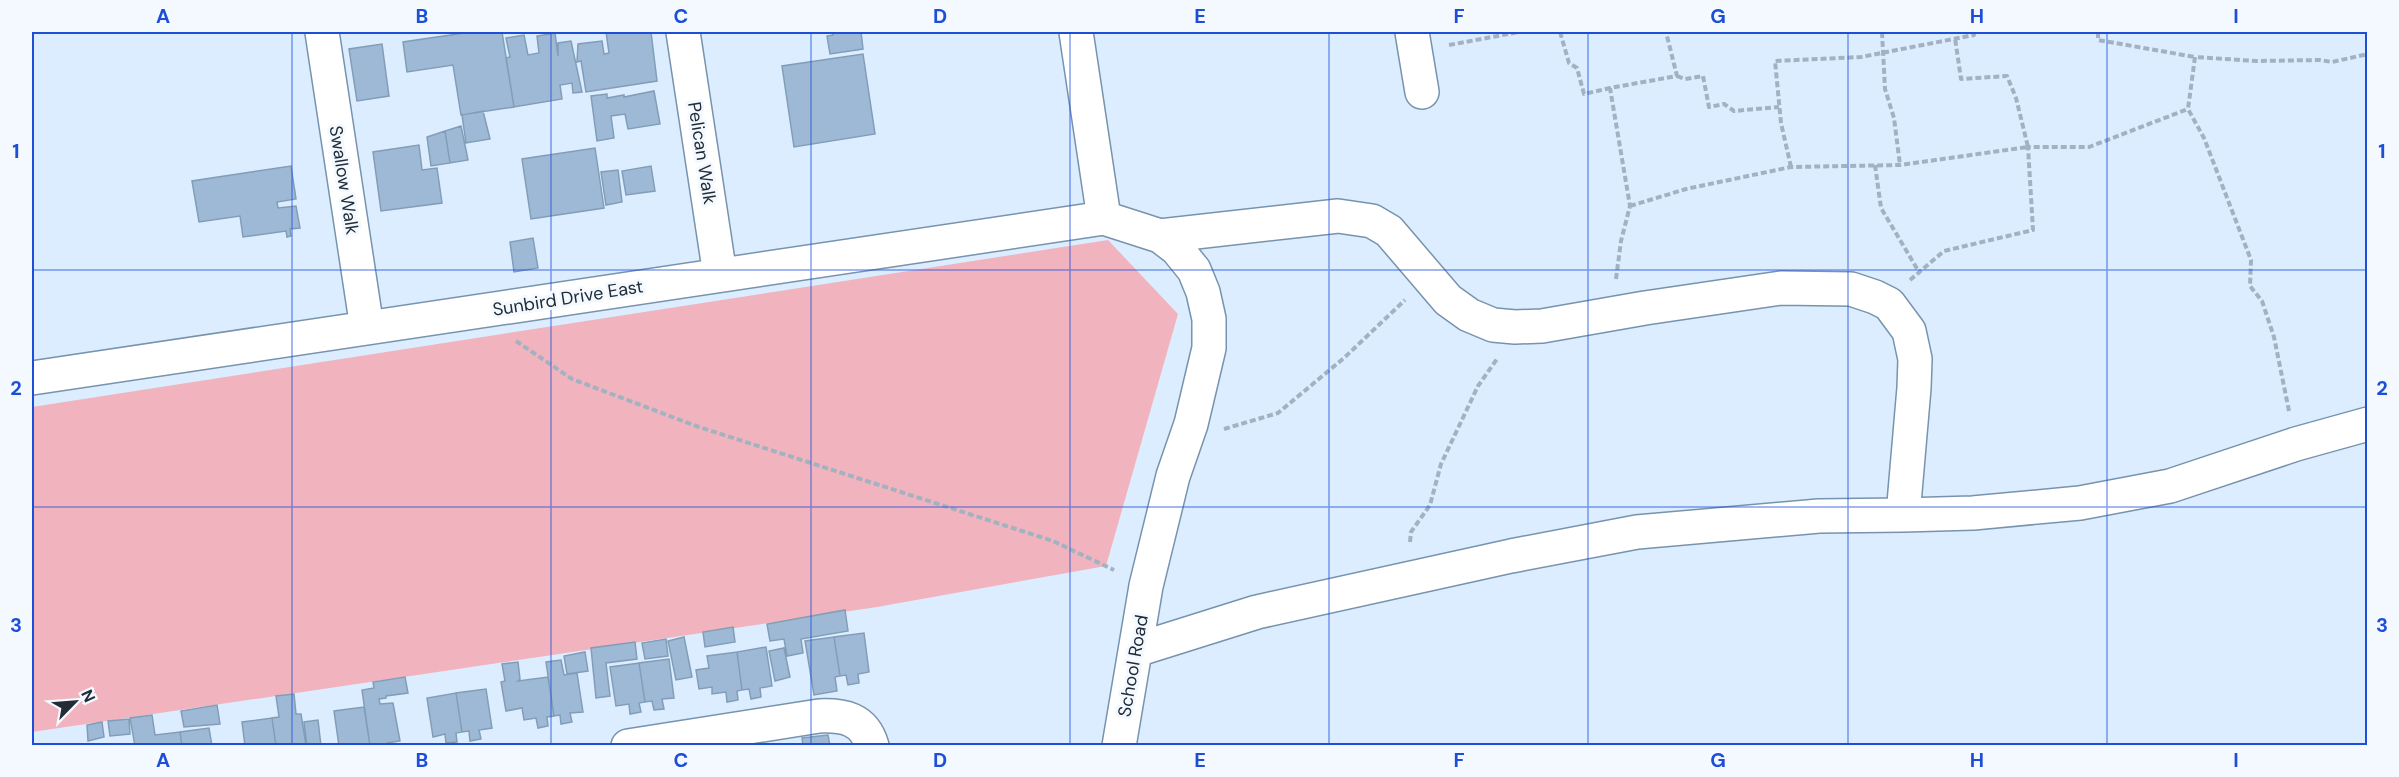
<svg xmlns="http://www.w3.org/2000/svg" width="2399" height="777" font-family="'DM Sans',sans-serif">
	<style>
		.green { fill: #f1b4be }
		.building { fill: #9db9d5; stroke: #829db8; stroke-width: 1.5 }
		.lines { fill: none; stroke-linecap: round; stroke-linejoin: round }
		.street-casing { stroke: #7793ad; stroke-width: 36 }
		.path { stroke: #a2b2c1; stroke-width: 4; stroke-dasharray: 6 3; stroke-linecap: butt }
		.street { stroke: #fff; stroke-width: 33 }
		.grid { fill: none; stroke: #1d4ed8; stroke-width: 1.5; stroke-opacity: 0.55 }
		.labels { text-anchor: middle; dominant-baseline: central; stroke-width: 6; stroke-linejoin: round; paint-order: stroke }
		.street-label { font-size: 18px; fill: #212c37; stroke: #f3f9ff }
		.neatline { fill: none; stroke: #1d4ed8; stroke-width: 2 }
		.grid-label { font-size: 20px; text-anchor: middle; font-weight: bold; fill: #1d4ed8 }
	</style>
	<rect width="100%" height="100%" fill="#dcedff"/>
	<path class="green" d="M1108 240 1178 314 1106 566 877 607 32 732V407Z"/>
	<path class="building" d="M471 32H502L514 107 461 115 453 65 407 72 403 42Z
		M606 32H651L657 81 586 92 581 61 577 62 578 44 602 41 604 54 609 53Z
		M832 32H861L863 49 830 54 827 36 833 35Z
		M555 33 558 56V43L571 41 582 92 573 93 572 83 560 85 562 99 514 107 506 58 510 57 506 38 524 35 528 55 539 53 537 36Z
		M382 44 389 96 357 101 349 49Z
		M863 54 875 134 794 147 782 66Z
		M654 91 660 124 628 129 625 114 611 116 614 138 597 141 591 96 607 94V98L624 95V97Z
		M483 111 490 139 466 143 462 115Z
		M461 126 468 160 450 163 445 131Z
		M445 131 450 163 431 166 427 137Z
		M419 145 422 170 437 168 442 203 381 211 373 152Z
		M595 148 604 208 531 219 522 159Z
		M291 166 296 199 277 202 278 208 296 206 300 228 290 229 291 236 287 237 286 231 243 237 240 216 199 222 192 181Z
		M651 166 655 191 626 195 622 171Z
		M618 170 622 202 606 205 601 172Z
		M533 238 538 268 514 272 510 242Z
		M845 610 848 631 801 639 803 653 787 656 784 639 770 641 767 624Z
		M733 627 735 642 705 647 703 632Z
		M864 633 869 672 858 674 859 683 848 685 846 675 840 676 834 637Z
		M684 637 692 677 676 680 668 641Z
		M834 637 840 676 835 677 837 691 814 695 805 641Z
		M666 639 668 656 645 659 642 643Z
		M635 642 637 659 606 663 610 696 596 698 591 648Z
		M766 647 772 686 760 688 761 697 751 699 749 689 742 690 737 652Z
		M784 648 790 677 775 681 769 651Z
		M585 652 588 671 567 674 564 656Z
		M737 652 742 690 737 691 738 700 727 702 726 692 712 694V687L699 689 696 670 709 668 707 656Z
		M669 659 674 698 662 699 664 709 654 710 652 701 645 702 639 663Z
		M561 660 564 675 577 673 583 712 570 713 572 722 561 724 560 715 554 716 546 662Z
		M518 662 520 679 518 681 548 677 554 716 547 717 548 726 538 728 536 718 524 720 522 708 506 711 501 682 505 681 502 664Z
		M639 663 645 702 639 703 641 712 630 714 629 704 616 706 610 667Z
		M405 677 408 693 386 696V698L379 699 380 704 393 703 400 741 387 743V746H370L362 690 374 688 373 682Z
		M486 689 492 728 479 730 481 739 470 741 469 731 462 732 456 693Z
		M456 693 462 732 456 733 457 742 446 743 445 734 433 737 427 698Z
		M294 694 296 714H301L306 746H276L272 718 279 717 276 696Z
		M217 705 220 724 184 727 181 711Z
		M364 707 370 746H339L334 711Z
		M152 715 155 735 180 732 182 746H135L130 718Z
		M272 718 276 746H245L242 722Z
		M129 719 130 734 110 736 108 721Z
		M318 720 321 746H307L304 722Z
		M102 722 104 737 88 741 87 725Z
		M209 728 212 746H182L180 732Z
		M828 735 830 746H803L802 738Z"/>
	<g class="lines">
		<g class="street-casing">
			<path id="street" d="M322 32 367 328
				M683 32 720 275
				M1076 32 1104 218
				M1412 32 1422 92
				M32 378 1104 218 1160 236 1177 249 1194 270 1203 292 1209 319V348L1191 424 1173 476 1146 586 1119 746
				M1903 515 1973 513 2080 503 2170 486 2296 444 2368 424
				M1136 650 1257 612 1511 556 1637 532 1819 516 1903 515 1914 388 1915 359 1909 331 1889 304 1875 297 1851 289 1781 288 1645 308 1542 326 1515 327 1493 325 1469 315 1448 300 1389 231 1372 221 1338 216 1160 236
				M628 746 819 716C843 715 864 718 872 746"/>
		</g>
		<path class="path" d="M1560 32 1569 63 1577 68 1584 94 1610 88
			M1882 32 1885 89 1894 118 1900 165
			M2098 32V40L2195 57
			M1449 45 1519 32
			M1677 76 1685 79 1703 76 1709 107 1724 104 1734 111 1779 107
			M1875 165 1881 208 1919 272
			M1791 167 1781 123 1775 61 1861 57 1974 35V32
			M1630 206 1686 189 1791 167 1900 165 2028 147 2016 98 2007 76 1961 79 1955 38
			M1616 279 1621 241 1630 206 1610 88 1677 76 1666 32
			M1910 280 1944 251 2033 230 2028 147H2089L2188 109
			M516 341 572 379 696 426 1053 541 1114 570
			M2289 411 2274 337 2262 301 2250 286 2251 260 2204 138 2188 109 2195 57 2256 61 2320 60 2332 62 2368 54
			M1224 429 1278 413 1344 358 1405 300
			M1410 542 1411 532 1430 505 1441 464 1478 386 1497 359"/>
		<use href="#street" class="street"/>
	</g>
	<path class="grid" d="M292 32V746M551 32V746M811 32V746M1070 32V746M1329 32V746M1588 32V746M1848 32V746M2107 32V746M32 270H2368M32 507H2368"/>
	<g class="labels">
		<g class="street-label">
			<text transform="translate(702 153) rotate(81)">Pelican Walk</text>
			<text transform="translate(344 180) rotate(81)">Swallow Walk</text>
			<text transform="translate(568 298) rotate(-9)">Sunbird Drive East</text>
			<text transform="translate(1133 666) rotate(-80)">School Road</text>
		</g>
	</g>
	<rect width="2399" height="777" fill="none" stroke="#f3f9ff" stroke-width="66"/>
	<g transform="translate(75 702) rotate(65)" stroke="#f3f9ff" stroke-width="4.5" paint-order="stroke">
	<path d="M0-4.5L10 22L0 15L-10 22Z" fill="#212c37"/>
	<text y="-9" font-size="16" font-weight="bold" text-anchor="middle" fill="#212c37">N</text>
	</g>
	<rect x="33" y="33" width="2333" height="711" class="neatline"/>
	<g class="grid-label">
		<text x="163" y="23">A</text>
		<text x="422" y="23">B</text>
		<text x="681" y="23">C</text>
		<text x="940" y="23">D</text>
		<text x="1200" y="23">E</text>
		<text x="1459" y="23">F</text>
		<text x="1718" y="23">G</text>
		<text x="1977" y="23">H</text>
		<text x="2236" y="23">I</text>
		<text x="16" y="158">1</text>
		<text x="2382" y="158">1</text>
		<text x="16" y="395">2</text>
		<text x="2382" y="395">2</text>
		<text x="16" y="632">3</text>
		<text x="2382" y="632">3</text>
		<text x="163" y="767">A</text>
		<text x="422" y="767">B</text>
		<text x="681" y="767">C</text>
		<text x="940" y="767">D</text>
		<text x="1200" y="767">E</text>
		<text x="1459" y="767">F</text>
		<text x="1718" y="767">G</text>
		<text x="1977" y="767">H</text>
		<text x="2236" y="767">I</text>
	</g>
</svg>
